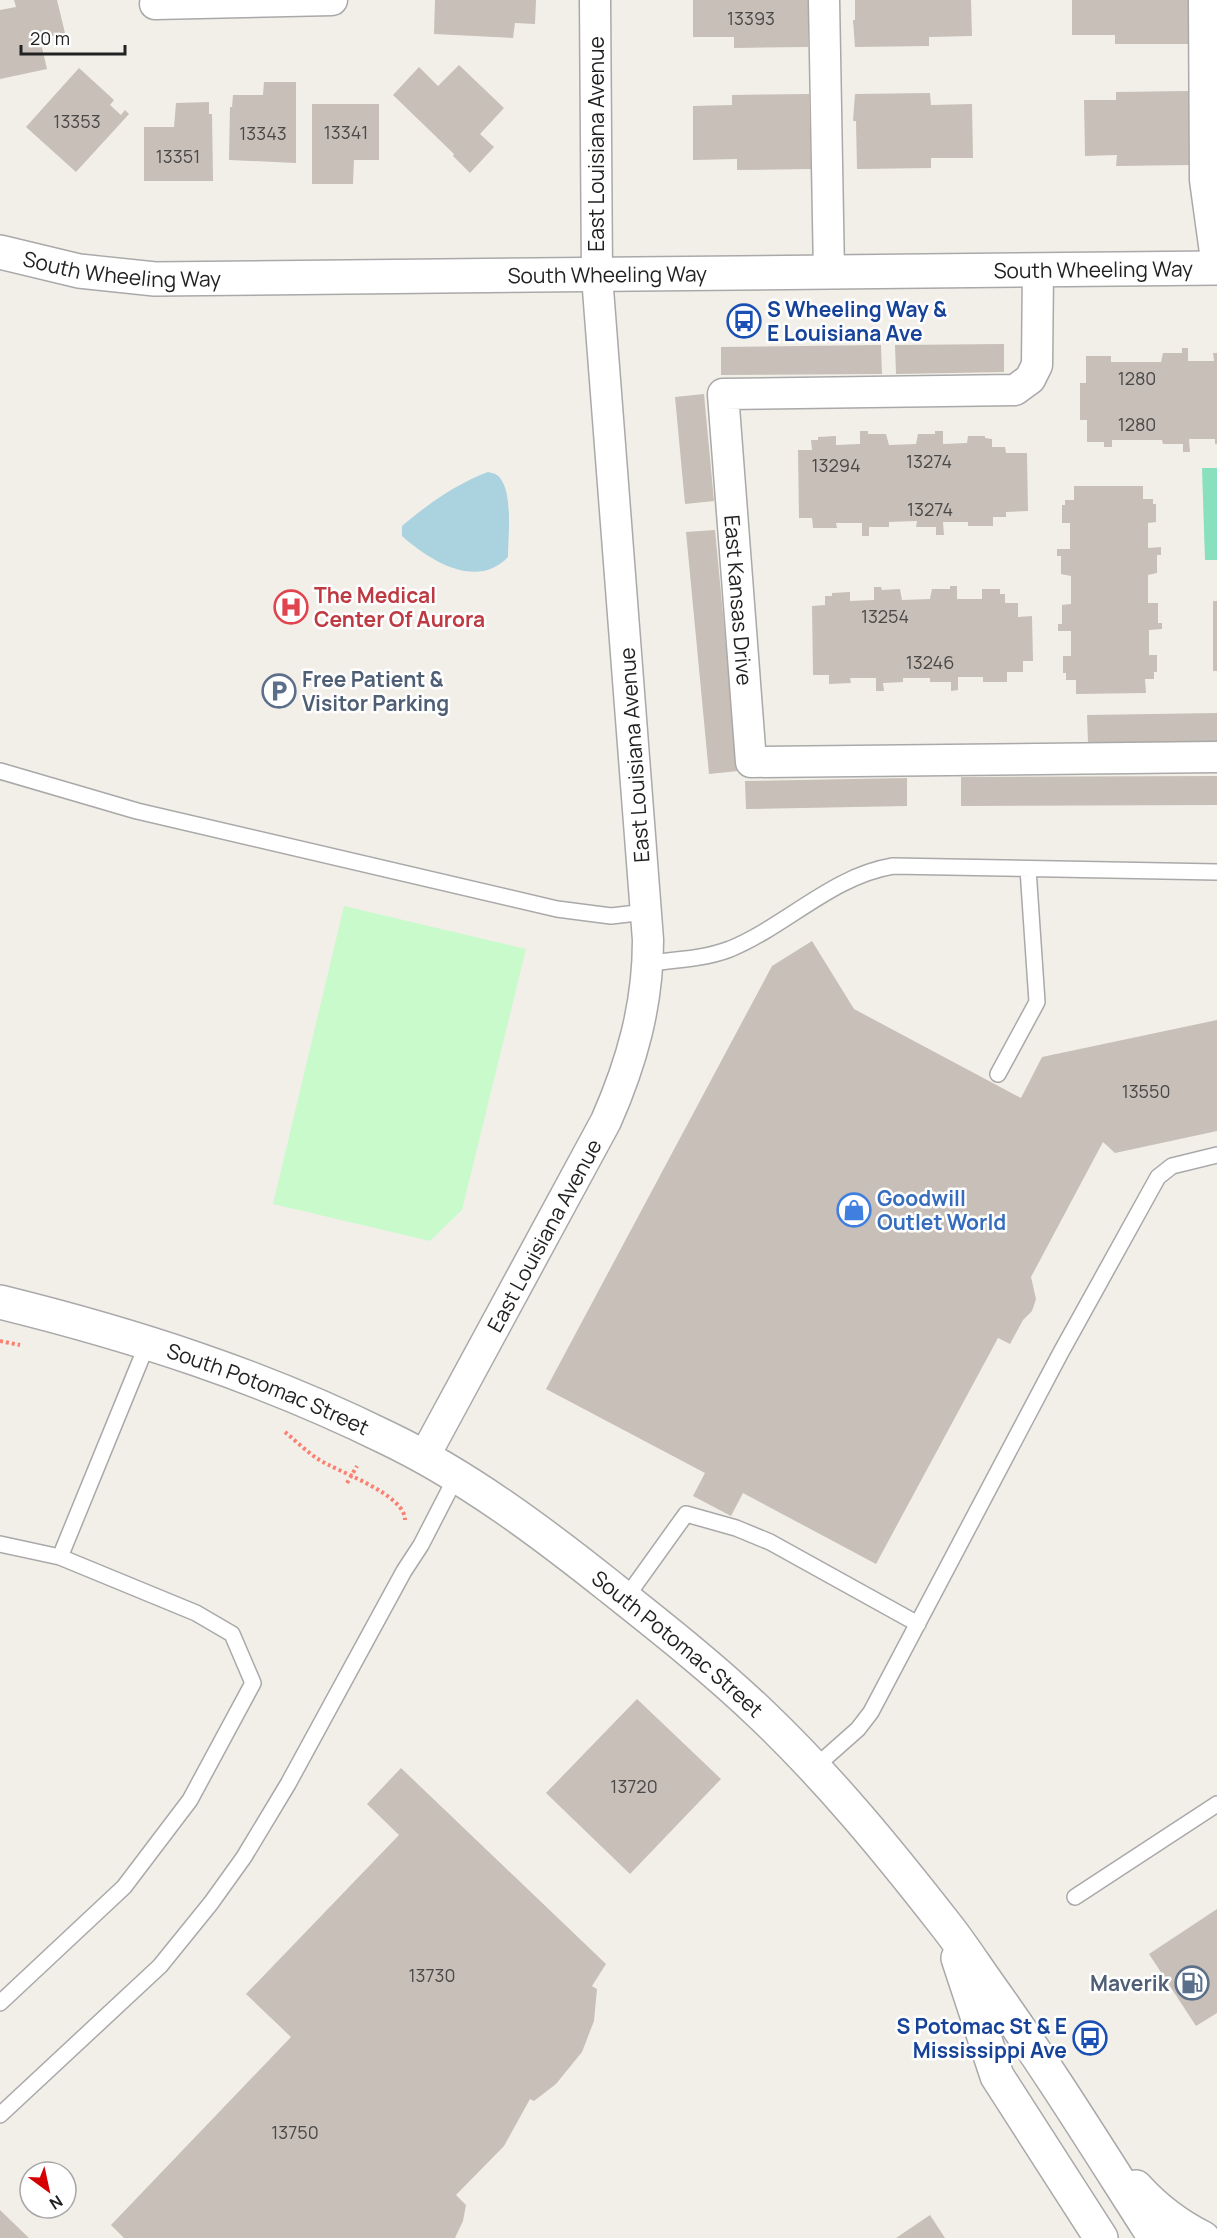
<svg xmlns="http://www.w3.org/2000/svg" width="1217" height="2238" font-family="Manrope,sans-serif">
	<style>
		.park { fill: #c8facc }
		.pitch { fill: #88e0be }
		.water { fill: #aad3df }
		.building { fill: #c7bfb8 }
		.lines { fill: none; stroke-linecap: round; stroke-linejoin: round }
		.service-casing { stroke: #a9a9a9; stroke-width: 18 }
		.minor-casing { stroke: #a9a9a9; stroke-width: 33 }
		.tertiary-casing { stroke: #a9a9a9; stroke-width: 36 }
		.path { stroke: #fa8072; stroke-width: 4; stroke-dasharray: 3 3; stroke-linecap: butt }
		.service { stroke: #fff; stroke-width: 15 }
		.minor { stroke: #fff; stroke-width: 30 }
		.tertiary { stroke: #fff; stroke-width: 33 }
		.labels { text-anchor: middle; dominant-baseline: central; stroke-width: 5; stroke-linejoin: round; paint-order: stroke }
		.number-label { font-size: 18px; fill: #4b4948 }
		.street-label { font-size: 21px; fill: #222; stroke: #fff }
		.transit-label { font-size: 21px; font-weight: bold; fill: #164399; stroke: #fff; text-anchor: start }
		.health-label { font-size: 21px; font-weight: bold; fill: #be3a42; stroke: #fff; text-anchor: start }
		.service-label { font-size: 21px; font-weight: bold; fill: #4e5e75; stroke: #fff; text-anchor: start }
		.shop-label { font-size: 21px; font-weight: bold; fill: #366cbe; stroke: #fff; text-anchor: start }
	</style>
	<rect width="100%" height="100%" fill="#f2efe9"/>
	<path class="park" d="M344 906 526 949 462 1210 430 1241 273 1204Z"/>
	<path class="pitch" d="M1202 468H1217V560H1205Z"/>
	<path class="water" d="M488 472C491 473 494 473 497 475 514 488 508 537 508 557 477 590 430 561 402 536V526C428 504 456 484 488 472Z"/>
	<path class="building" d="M14 0H57L65 33 40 39 47 69 0 79V10L16 7Z
		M435 0H536L535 24 515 23 513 38 434 34Z
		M693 0H808V47L734 48V37H693Z
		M855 0H971L972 36 929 37V46L855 47 853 20H855Z
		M1072 0H1190V44H1115V35H1072Z
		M459 65 504 108 480 134 494 147 470 173 453 156 454 154 393 95 419 67 438 86Z
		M79 68 114 100 110 105 121 115 125 110 129 114 76 172 26 127Z
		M264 82H296V163L229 160 230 107H232L233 95H263Z
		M1189 91 1190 165 1116 166 1117 155 1085 156 1084 100H1116V92Z
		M930 93 931 105 972 104 973 158H931V168L857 169 856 121H853L855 94Z
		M809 94 811 169 737 170V159L693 160V106L732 105V95Z
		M209 102V114H212L213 181H144V127H174L176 103Z
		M312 104H379V160H354L353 184H312Z
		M1004 344V372L896 374 895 345Z
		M881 345 882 374 721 375V347Z
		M1182 348H1188V361H1214L1213 353H1217V444H1215V439H1189L1190 452H1183V444H1163L1162 440H1112V447H1104V442H1087V420H1080V383H1086V356H1111V362H1161L1163 353H1182Z
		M704 394 714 501 685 504 675 397Z
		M860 431H868V434H886L889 445 916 444 918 434H935V431H943V444L967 443 968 436H985V438L992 439V447H1005L1006 453H1027L1028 511 1006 512V517H993V526H968V522H943L944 535H936V527H916L917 521 889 522V527H869V536H862V523H836L837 528H813L812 518H799L798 450H812L811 440H818V437L836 436V445L860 444Z
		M1074 486H1143V499H1153V504H1156V522L1148 523V548L1161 547V555H1157V573L1148 575V603H1158V623H1162V629L1149 630V655H1157V672H1154V679H1145L1146 693 1076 694V680H1066V673H1063V656H1071V631H1058V624H1062V605L1071 604V576L1061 574V556H1057V549H1070V523H1062V505H1065V500H1074Z
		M715 530 738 771 709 774 686 532Z
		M950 586H957V599H982V589H1000V594H1005V603H1018V617L1032 616 1033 661H1023V672H1007V682H983V677H958V690L951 691V682H930V678H903V682L883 683 884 691H876V678H850L851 683 829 684V675H813L812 606 825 605V596H832V593L850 592V601L874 600V587H881L882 590 900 589 902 600 930 599 932 589H950Z
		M1213 601H1217V671H1213Z
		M1217 713V742L1088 743 1087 715Z
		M1217 776V805L961 806V777Z
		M907 778V806L746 809 745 781Z
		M812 941 854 1009 1021 1098 1042 1057 1217 1020V1131L1115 1153 1103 1142 1031 1277 1036 1299 1032 1311 1023 1320 1010 1344 998 1338 876 1564 743 1493 731 1516 693 1496 705 1473 546 1389 772 966Z
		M637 1699 721 1779 630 1874 546 1793Z
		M401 1768 606 1964 592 1986 597 1989 594 2021 582 2052 556 2084 534 2101 530 2099 504 2146 456 2195 466 2205 463 2221 455 2238H124L111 2225 291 2037 246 1994 399 1835 367 1804Z
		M1217 1909V2013L1196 2026 1149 1954Z
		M0 2210 29 2238H0Z
		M930 2215 945 2238H896Z"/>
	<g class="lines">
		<g class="service-casing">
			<path id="service" d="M0 771 137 811 557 909 611 916 646 912
				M648 963C675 960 704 959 730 949 786 926 832 876 893 866L1217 872
				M998 1074 1037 1002 1028 869
				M0 1544 60 1557 148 1342
				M625 1599 686 1514 736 1528 770 1542 918 1624
				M814 1768 858 1729 871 1712 1060 1354 1158 1177 1172 1166 1217 1155
				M1075 1897 1217 1804
				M0 2003 124 1887 190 1800 253 1683 232 1634 196 1613 60 1557
				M0 2115 160 1966 211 1903 244 1857 288 1784 404 1571 421 1545 456 1477"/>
		</g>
		<g class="minor-casing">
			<g id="minor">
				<path d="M824 0 829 273"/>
				<path d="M1204 0 1205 180 1217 267"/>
				<path d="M155 4 332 0"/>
				<path id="s1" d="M1038 270 1037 365 1030 379 1015 390 723 394 751 762 1217 757"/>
				<path id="s2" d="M424 1457 606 1121C632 1062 648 1005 648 940L597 276 595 0"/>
			</g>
		</g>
		<g class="tertiary-casing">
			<g id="tertiary">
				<path id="s3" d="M0 252 79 271 155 279 1217 268"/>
				<path id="s4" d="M0 1302C134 1335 261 1376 385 1437 465 1475 540 1531 609 1586 662 1628 714 1669 762 1715 830 1780 888 1851 945 1924 961 1944 975 1966 990 1987 1048 2068 1101 2154 1155 2238"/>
				<path d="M958 1958 997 2076 1101 2238"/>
				<path d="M1136 2187C1155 2208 1177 2225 1203 2238"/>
			</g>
		</g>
		<path class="path" d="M0 1341 20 1345
			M285 1432C296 1441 307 1452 318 1459 338 1472 405 1494 405 1520
			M347 1483 357 1466"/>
		<use href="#service" class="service"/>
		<use href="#minor" class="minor"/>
		<use href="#tertiary" class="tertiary"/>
	</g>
	<defs>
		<g id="bus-ring" transform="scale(1.725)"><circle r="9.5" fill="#fff" stroke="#1a4fb4" stroke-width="1.5"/><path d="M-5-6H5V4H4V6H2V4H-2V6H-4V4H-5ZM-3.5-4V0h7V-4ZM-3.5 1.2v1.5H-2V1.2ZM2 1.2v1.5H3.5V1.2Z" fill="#1a4fb4"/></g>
		<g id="hospital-ring" transform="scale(1.725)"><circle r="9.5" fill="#fff" stroke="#e0444e" stroke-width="1.5"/><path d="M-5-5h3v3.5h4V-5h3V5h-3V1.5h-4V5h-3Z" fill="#e0444e"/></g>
		<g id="parking-ring" transform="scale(1.725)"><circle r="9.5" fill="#fff" stroke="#5c6f8a" stroke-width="1.5"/><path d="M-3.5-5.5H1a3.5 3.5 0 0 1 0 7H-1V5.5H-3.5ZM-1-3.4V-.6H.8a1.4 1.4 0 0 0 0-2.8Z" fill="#5c6f8a"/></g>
		<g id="shop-ring" transform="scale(1.725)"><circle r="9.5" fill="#fff" stroke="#3f7fe0" stroke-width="1.5"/><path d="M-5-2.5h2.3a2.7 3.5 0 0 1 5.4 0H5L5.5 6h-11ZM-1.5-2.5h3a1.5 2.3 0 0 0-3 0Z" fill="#3f7fe0"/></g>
		<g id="fuel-ring" transform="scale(1.725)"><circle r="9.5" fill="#fff" stroke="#5c6f8a" stroke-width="1.5"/><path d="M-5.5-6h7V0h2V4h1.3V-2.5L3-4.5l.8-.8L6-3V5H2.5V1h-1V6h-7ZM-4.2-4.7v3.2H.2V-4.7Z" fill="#5c6f8a"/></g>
	</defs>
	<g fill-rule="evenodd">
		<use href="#bus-ring" x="744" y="321"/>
		<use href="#hospital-ring" x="291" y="607"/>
		<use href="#parking-ring" x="279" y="691"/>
		<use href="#shop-ring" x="854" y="1210"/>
		<use href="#fuel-ring" x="1192" y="1983"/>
		<use href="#bus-ring" x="1090" y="2038"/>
	</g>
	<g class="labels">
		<g class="number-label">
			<text x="751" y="18">13393</text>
			<text x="77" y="121">13353</text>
			<text x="346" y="132">13341</text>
			<text x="263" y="133">13343</text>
			<text x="178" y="156">13351</text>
			<text x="1137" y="378">1280</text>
			<text x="1137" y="424">1280</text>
			<text x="929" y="461">13274</text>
			<text x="836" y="465">13294</text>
			<text x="930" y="509">13274</text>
			<text x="885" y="616">13254</text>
			<text x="930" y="662">13246</text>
			<text x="1146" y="1091">13550</text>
			<text x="634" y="1786">13720</text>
			<text x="432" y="1975">13730</text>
			<text x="295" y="2132">13750</text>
		</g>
		<g class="street-label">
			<text transform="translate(596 144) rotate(-90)">East Louisiana Avenue</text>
			<text stroke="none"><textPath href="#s3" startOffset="124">South Wheeling Way</textPath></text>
			<text stroke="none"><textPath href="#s3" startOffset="1096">South Wheeling Way</textPath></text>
			<text stroke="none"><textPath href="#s3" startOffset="610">South Wheeling Way</textPath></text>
			<text stroke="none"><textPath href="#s1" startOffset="628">East Kansas Drive</textPath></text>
			<text transform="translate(634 755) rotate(-94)">East Louisiana Avenue</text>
			<text stroke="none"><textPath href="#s2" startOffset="252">East Louisiana Avenue</textPath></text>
			<text stroke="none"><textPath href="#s4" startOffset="282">South Potomac Street</textPath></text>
			<text stroke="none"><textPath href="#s4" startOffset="768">South Potomac Street</textPath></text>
		</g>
		<g class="transit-label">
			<text x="767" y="309">S Wheeling Way &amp;<tspan x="767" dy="24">E Louisiana Ave</tspan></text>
			<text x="1067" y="2026" text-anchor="end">S Potomac St &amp; E<tspan x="1067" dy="24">Mississippi Ave</tspan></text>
		</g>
		<g class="health-label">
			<text x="314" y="595">The Medical<tspan x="314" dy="24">Center Of Aurora</tspan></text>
		</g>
		<g class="service-label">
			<text x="302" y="679">Free Patient &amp;<tspan x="302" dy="24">Visitor Parking</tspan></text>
			<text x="1169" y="1983" text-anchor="end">Maverik</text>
		</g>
		<g class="shop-label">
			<text x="877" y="1198">Goodwill<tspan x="877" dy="24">Outlet World</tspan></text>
		</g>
	</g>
	<g transform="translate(48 2190) rotate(147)"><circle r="28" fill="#ffffff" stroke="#a7a7a7" stroke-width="1.5"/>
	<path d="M0-4.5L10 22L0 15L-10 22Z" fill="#d40000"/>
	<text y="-9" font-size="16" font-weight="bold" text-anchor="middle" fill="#222222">N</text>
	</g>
	<path d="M21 45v9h104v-9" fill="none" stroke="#222222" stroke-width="3"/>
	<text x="30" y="45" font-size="18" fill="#222222" stroke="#ffffff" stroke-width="4.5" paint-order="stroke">20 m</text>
</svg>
